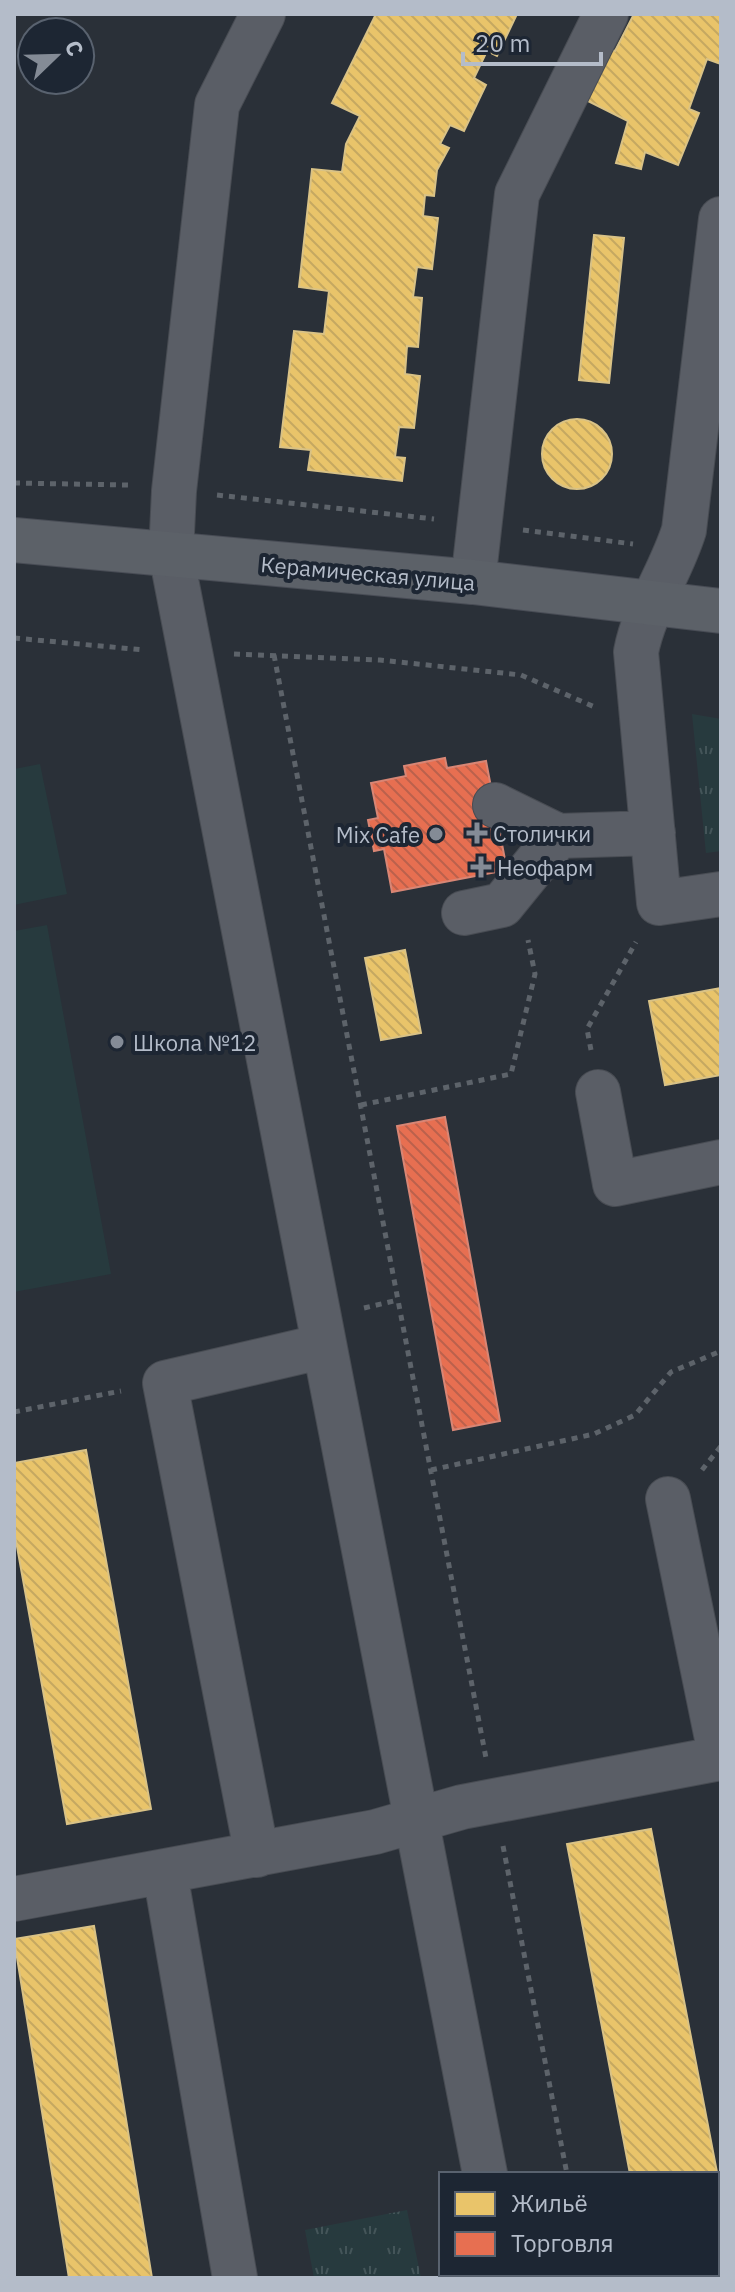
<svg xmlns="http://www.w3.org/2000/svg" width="735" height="2292" font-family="'IBM Plex Sans',sans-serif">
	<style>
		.park { fill: url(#park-tufts) }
		.garden { fill: #273a3e }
		.homes { fill: url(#homes-back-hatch); stroke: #d9c286; stroke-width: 2 }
		.shops { fill: url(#shops-back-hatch); stroke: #d88675; stroke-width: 2 }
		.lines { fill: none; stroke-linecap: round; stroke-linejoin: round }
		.minor-casing { stroke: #484c53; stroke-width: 46 }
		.major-casing { stroke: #484c55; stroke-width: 46 }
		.path { stroke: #5d636a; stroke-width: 5; stroke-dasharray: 6 6; stroke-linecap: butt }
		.minor { stroke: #5a5e66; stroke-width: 44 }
		.major { stroke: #5c6168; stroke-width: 44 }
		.poi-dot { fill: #848b96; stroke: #1d2633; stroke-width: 3 }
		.labels { text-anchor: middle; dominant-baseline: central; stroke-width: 8; stroke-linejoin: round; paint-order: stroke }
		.street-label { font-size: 22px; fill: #b4bcc9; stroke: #1d2633 }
		.poi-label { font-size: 22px; fill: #b4bcc9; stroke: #1d2633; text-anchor: start }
	</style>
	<defs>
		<pattern id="park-tufts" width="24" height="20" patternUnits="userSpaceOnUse" patternTransform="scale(2)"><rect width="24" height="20" fill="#273a3e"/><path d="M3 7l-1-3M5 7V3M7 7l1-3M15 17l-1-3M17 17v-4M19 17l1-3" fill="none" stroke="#445559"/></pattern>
		<pattern id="homes-back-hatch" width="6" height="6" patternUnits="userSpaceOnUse" patternTransform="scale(2)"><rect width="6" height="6" fill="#e9c46a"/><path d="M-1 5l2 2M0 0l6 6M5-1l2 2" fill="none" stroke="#c5a861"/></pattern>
		<pattern id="shops-back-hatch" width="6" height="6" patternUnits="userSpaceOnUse" patternTransform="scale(2)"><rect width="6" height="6" fill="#e76f51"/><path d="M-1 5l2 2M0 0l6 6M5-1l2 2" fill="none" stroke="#bb614c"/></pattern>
	</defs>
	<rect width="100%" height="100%" fill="#2a3038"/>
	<path class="park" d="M692 714 721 719V851L706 853Z
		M407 2210 421 2278H314L305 2230Z"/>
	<path class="garden" d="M40 764 67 894 14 905V769Z
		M47 925 111 1274 14 1292V931Z"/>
	<path class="homes" d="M376 14H517L497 56 487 51 474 78 486 85 464 131 450 125 440 144 449 148 437 170 434 196 425 195 423 216 438 218 432 269 417 267 413 297 422 298 418 347 407 346 405 374 420 376 414 428 399 427 395 457 405 458 402 481 308 470 311 450 280 447 294 331 324 334 329 291 299 287 312 169 342 172 346 144 360 116 332 103Z
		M634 14H721V64L707 59 689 109 699 113 678 165 645 152 641 169 616 163 628 121 572 93 597 43 615 51Z
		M594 235 624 238 609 383 579 380Z
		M542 454a35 35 0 1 1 70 0a35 35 0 1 1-70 0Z
		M405 950 421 1033 381 1040 365 958Z
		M721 988V1075L665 1085 649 1001Z
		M86 1450 151 1809 67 1824 14 1530V1463Z
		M651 1829 721 2193V2278H649V2274H717V2174H630L567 1844Z
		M94 1926 114 2046 152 2278H69L14 1939Z"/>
	<path class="shops" d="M445 758 447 768 486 761 507 870 392 892 384 849 374 851 368 820 378 818 371 783 406 776 404 766Z
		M445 1117 500 1421 453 1430 397 1126Z"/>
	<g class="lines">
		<g class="minor-casing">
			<path id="minor" d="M263 14 217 105 174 491 171 554 485 2174
				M721 219 684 530C671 572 644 609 636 652L659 903 721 894
				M473 582 517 194 606 14
				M495 805 558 836 653 833
				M464 913 502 905 558 836
				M598 1092 615 1184 721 1162
				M668 1499 721 1758
				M257 1855 165 1383 324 1346
				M165 1873 235 2278
				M14 1899 375 1832 462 1807 721 1758
				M504 2274 505 2278"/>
		</g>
		<g class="major-casing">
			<path id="major" d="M14 540 473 582 721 611"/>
		</g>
		<path class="path" d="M14 483 128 485
			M217 495 434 519
			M523 530 633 544
			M14 638 144 650
			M234 654 380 660 521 675 597 708
			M274 655 486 1758
			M591 1050 587 1029 636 942
			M361 1105 511 1074 535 974 528 940
			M364 1308 398 1300
			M14 1412 121 1391
			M431 1470 594 1434 635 1415 671 1372 721 1351
			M702 1470 721 1446
			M503 1846 567 2174
			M586 2274 587 2278"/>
		<use href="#minor" class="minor"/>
		<use href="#major" class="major"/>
	</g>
	<g class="poi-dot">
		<path d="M473 821h8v8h8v8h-8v8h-8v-8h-8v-8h8z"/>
		<circle cx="436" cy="834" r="8"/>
		<path d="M477 855h8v8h8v8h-8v8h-8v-8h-8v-8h8z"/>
		<circle cx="117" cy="1042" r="8"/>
	</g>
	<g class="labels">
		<g class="street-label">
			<text transform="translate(368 573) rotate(5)">Керамическая улица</text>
		</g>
		<g class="poi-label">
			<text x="493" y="833">Столички</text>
			<text x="420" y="834" text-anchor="end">Mix Cafe</text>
			<text x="497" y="867">Неофарм</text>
			<text x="133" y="1042">Школа №12</text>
		</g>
	</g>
	<rect width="735" height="2292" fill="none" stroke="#b4bcc9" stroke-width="32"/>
	<rect x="439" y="2172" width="280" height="104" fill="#1d2633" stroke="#59626f" stroke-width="2"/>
	<rect x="455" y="2192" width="40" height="24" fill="#e9c46a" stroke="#59626f" stroke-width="2"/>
	<text x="511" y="2212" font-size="24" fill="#b4bcc9">Жильё</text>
	<rect x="455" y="2232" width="40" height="24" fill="#e76f51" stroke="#59626f" stroke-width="2"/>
	<text x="511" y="2252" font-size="24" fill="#b4bcc9">Торговля</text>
	<g transform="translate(56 56) rotate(67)"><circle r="38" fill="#1d2633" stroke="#59626f" stroke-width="2"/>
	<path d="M0-6L14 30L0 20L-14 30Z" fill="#848b96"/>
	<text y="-12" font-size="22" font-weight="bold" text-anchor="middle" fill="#b4bcc9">С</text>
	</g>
	<path d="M463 52v12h138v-12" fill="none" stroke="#b4bcc9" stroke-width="4"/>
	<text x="475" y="52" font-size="24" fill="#b4bcc9" stroke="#1d2633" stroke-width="6" paint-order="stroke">20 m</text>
</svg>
